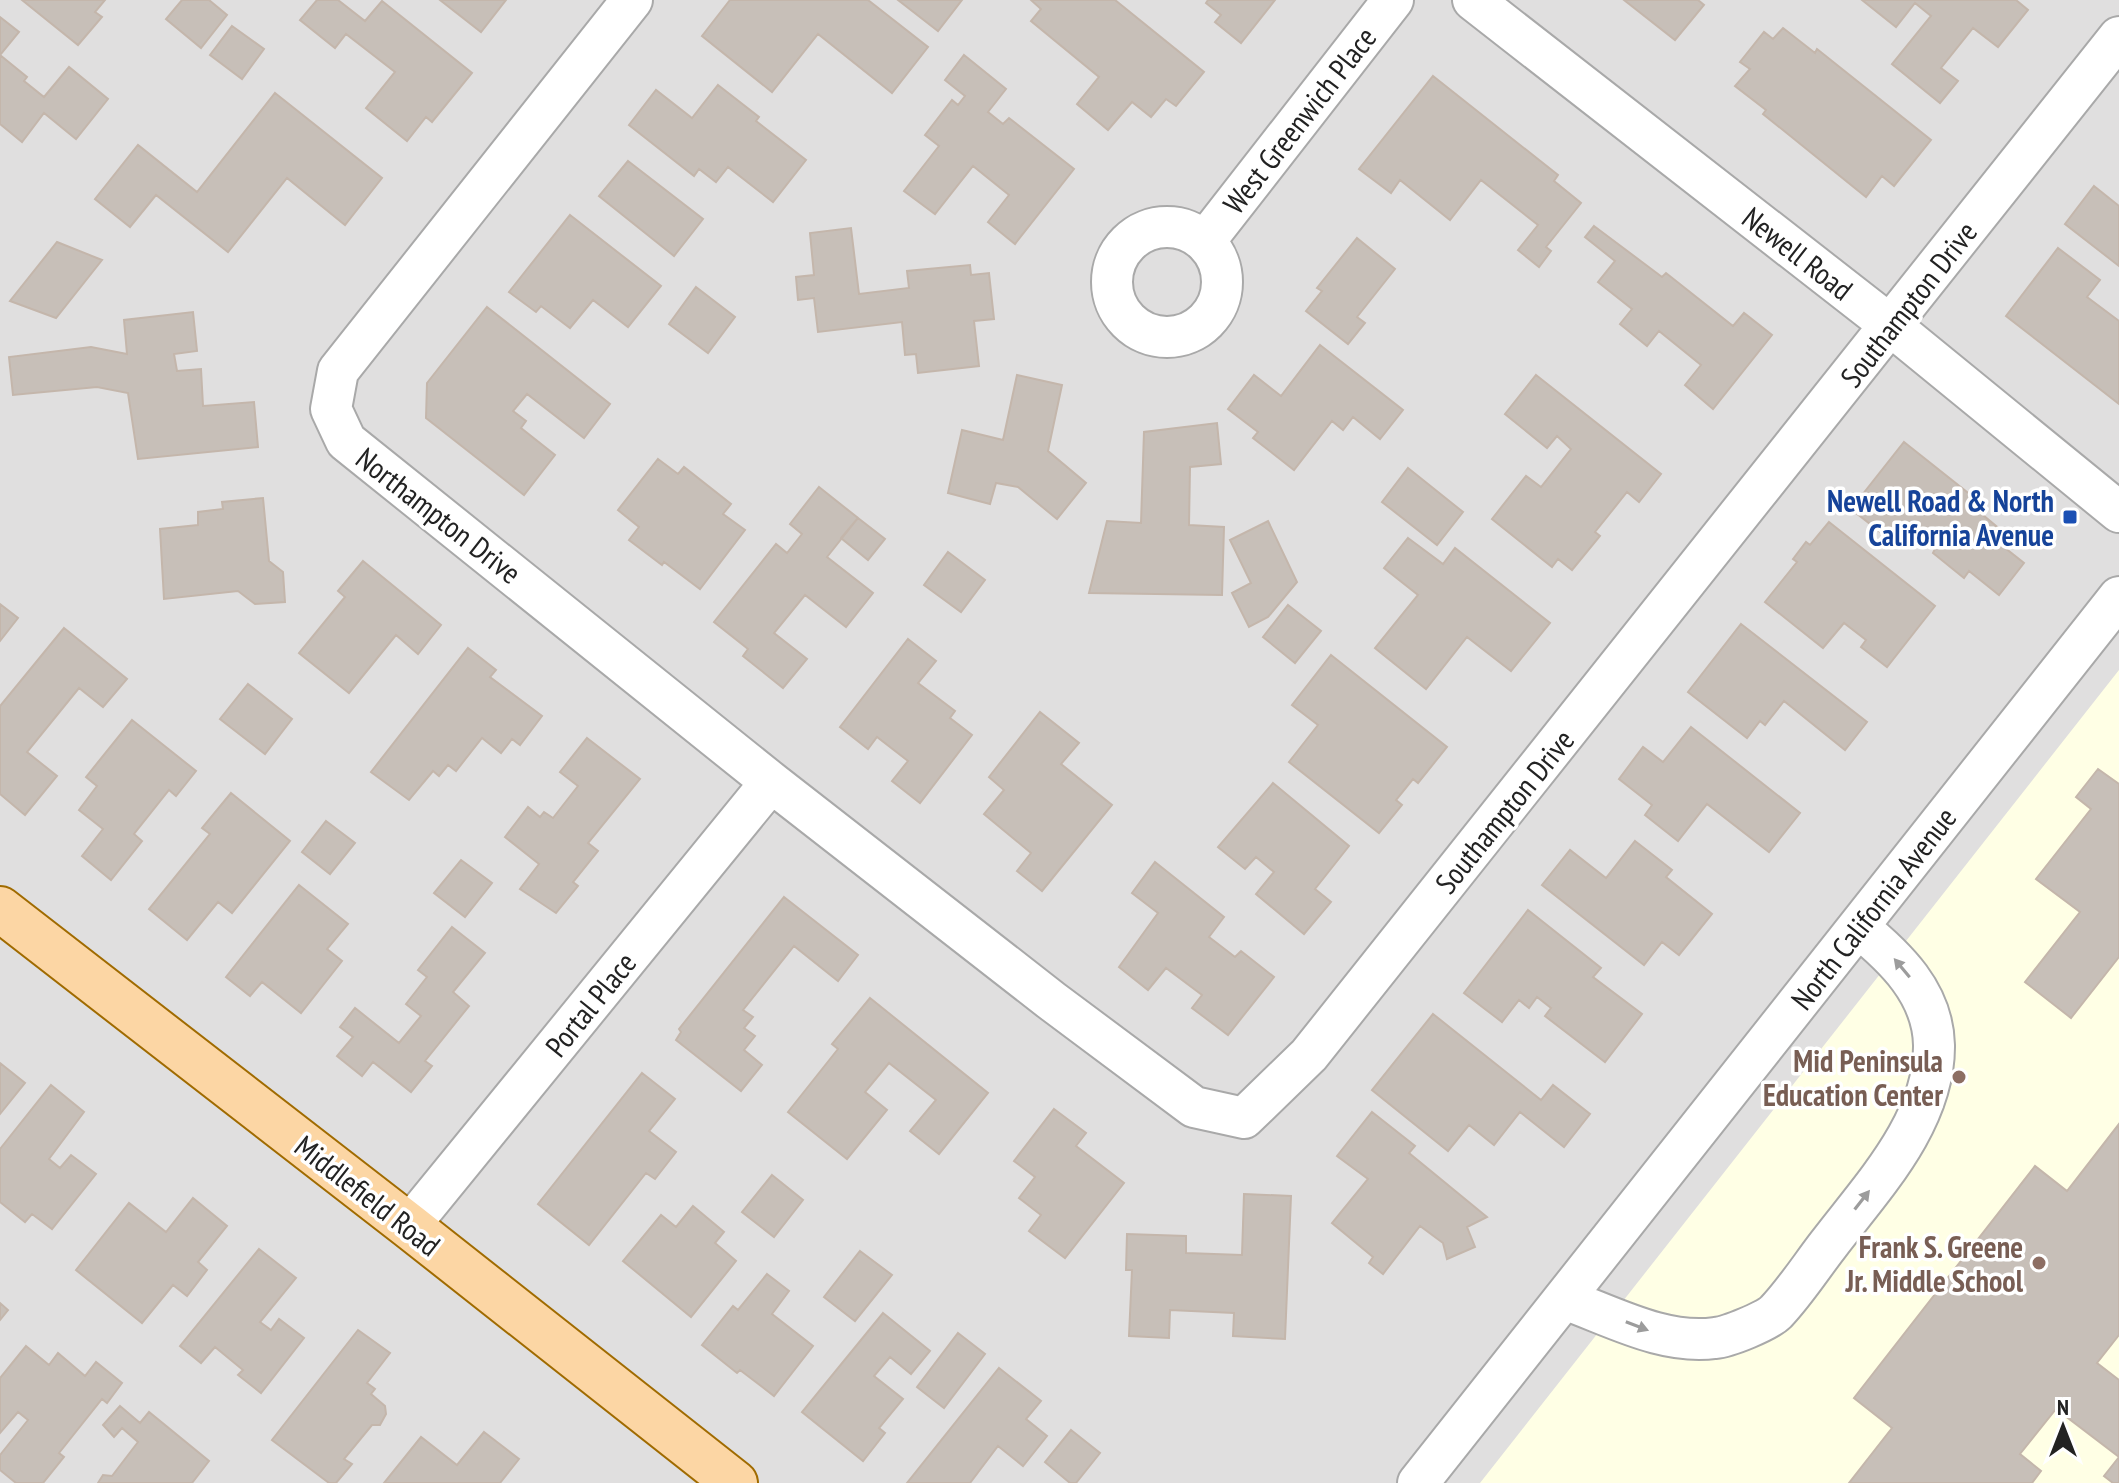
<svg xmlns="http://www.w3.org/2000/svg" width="2119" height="1483" font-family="'PT Sans Narrow',sans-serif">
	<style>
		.residential { fill: #e0dfdf }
		.education { fill: #ffffe5 }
		.building { fill: #c7bfb8; stroke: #c4b6ab; stroke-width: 2 }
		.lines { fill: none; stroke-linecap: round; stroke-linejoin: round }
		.minor-casing { stroke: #a9a9a9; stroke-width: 44 }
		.major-casing { stroke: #a06b00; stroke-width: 48 }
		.minor { stroke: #fff; stroke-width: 40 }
		.major { stroke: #fcd6a4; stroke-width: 44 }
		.oneway { fill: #9c9c9c }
		.transit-dot { fill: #1a4fb4; stroke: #fff; stroke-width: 3 }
		.education-dot { fill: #8d6e63; stroke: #fff; stroke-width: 3 }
		.labels { text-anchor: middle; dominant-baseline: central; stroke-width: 7; stroke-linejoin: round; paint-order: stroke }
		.street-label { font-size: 30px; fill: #222; stroke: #fff }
		.transit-label { font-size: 30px; font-weight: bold; fill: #164399; stroke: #fff; text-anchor: end }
		.education-label { font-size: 30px; font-weight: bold; fill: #785e54; stroke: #fff; text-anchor: end }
	</style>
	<rect width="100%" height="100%" fill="#f2efe9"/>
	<path class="residential" d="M0 0H2119V1483H0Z"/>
	<path class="education" d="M2119 670V1483H1480Z"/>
	<path class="building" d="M22 0H105L95 12 102 17 78 45Z
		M182 0H209L227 15 201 48 166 19Z
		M317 0H338L365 21 382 1 472 73 432 122 426 117 407 141 366 108 395 72 346 34 335 48 300 20Z
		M440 0H506L481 32Z
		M730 0H868L928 47 892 93 818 34 772 92 702 36Z
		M898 0H962L938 31Z
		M1031 0H1115L1204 72 1176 106 1166 99 1151 117 1132 102 1108 130 1077 104 1099 77 1031 21 1041 9Z
		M1208 0H1275L1241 43 1215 22 1221 15 1206 3Z
		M1624 0H1698L1704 5 1675 40Z
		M1862 0H2016L2028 10 1998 47 1973 28 1941 68 1958 81 1940 103 1892 64 1931 16 1915 3 1896 27Z
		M0 17 19 32 0 55 27 77 24 81 44 97 69 67 108 99 76 139 44 113 22 142 0 124Z
		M232 26 264 49 242 79 210 55Z
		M1783 28 1815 53 1817 49 1931 140 1894 186 1882 176 1866 197 1763 114 1766 110 1735 86 1750 69 1740 62 1764 32 1773 39Z
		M964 55 1006 89 988 112 1003 124 1009 118 1074 169 1015 244 988 222 1009 195 973 166 935 214 904 191 939 146 925 135 952 100 958 105 965 96 945 80Z
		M1433 76 1558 175 1554 181 1581 203 1546 247 1551 251 1539 267 1518 250 1538 225 1481 180 1450 220 1400 180 1391 193 1359 169Z
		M718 85 759 117 756 121 806 160 773 202 728 167 716 182 699 169 694 176 629 125 656 90 692 118Z
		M275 93 382 178 345 225 287 178 228 252 156 195 130 227 95 199 138 145 197 192Z
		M628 161 703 219 674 256 599 196Z
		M2094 186 2119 206V266L2065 224Z
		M570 215 661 286 628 327 593 300 570 328 541 306 536 312 509 292Z
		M1594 226 1662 277 1666 273 1733 326 1744 313 1772 335 1713 409 1685 385 1701 365 1659 331 1647 346 1620 324 1632 309 1598 282 1615 261 1585 237Z
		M851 228 859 294 909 288 907 271 970 265 971 275 989 273 994 319 974 321 979 366 918 373 916 354 905 355 902 322 818 332 814 298 798 300 796 277 814 275 810 233Z
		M1357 238 1395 269 1357 317 1365 323 1348 344 1306 311 1322 291 1317 288Z
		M57 242 102 260 56 318 10 301Z
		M2058 248 2100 280 2087 297 2119 321V404L2006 316Z
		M696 287 735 317 708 353 669 324Z
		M487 307 610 404 584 438 527 394 513 411 526 421 521 428 555 455 524 495 426 418 427 383Z
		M193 312 197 351 174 354 177 371 201 369 203 406 254 402 258 447 138 459 128 393 97 387 13 395 9 357 91 347 127 354 124 320Z
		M1320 345 1403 410 1380 439 1353 417 1343 430 1332 421 1294 470 1253 438 1258 432 1228 409 1254 375 1281 396Z
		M1017 375 1062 385 1048 451 1086 483 1057 519 1018 487 996 483 990 504 948 493 962 430 1003 440Z
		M1536 375 1661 474 1639 502 1627 492 1595 532 1600 536 1572 570 1558 559 1552 567 1492 519 1526 476 1541 487 1571 449 1557 436 1547 448 1505 414Z
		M1217 423 1221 464 1190 467 1189 525 1224 527 1222 595 1089 593 1107 521 1141 523 1144 432Z
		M1904 442 1982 504 1977 510 2002 531 1995 540 2024 563 1999 595 1969 571 1964 578 1933 553 1936 547 1908 524 1893 542 1851 509Z
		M658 459 678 474 684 467 731 504 723 514 745 530 700 589 664 562 662 565 629 540 639 527 618 510Z
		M1408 468 1463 512 1437 545 1382 502Z
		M819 487 858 518 827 557 873 593 846 627 805 595 774 633 807 659 783 688 743 656 748 649 714 622 776 544 787 553 802 534 790 524Z
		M263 498 269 561 283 572 285 602 255 604 238 591 164 599 160 529 198 525V512L223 509 222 502Z
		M858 518 885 539 868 560 841 538Z
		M1268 521 1297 582 1268 617 1249 627 1232 593 1251 583 1230 540Z
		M1829 522 1935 606 1887 667 1861 647 1866 640 1844 623 1823 648 1765 602 1797 562 1793 559 1806 542 1810 545Z
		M1408 538 1443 564 1455 548 1550 623 1511 671 1467 637 1426 689 1375 648 1418 595 1384 568Z
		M948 552 985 580 961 612 924 585Z
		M363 561 441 625 418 654 396 635 349 693 299 653 345 597 338 591Z
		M0 604 18 618 0 641Z
		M1288 605 1321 631 1295 663 1263 637Z
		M1741 624 1867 722 1845 750 1784 701 1765 725 1760 721 1747 738 1688 692Z
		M64 628 127 679 103 707 79 688 27 752 57 776 25 815 0 794V706Z
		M908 639 936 661 918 683 955 711 950 718 972 735 920 803 892 781 908 761 877 737 868 749 840 727Z
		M468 648 496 670 490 677 542 716 520 745 512 739 501 753 482 738 456 771 448 765 439 776 433 771 409 800 371 772Z
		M1331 655 1447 747 1418 783 1413 779 1396 800 1402 805 1379 833 1289 762 1318 725 1292 705Z
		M248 684 292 719 265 754 220 719Z
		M1040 712 1079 743 1061 764 1112 805 1042 891 1017 871 1031 853 984 814 1004 790 989 777Z
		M132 720 196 771 176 796 169 790 134 834 142 841 111 880 82 856 103 829 79 810 97 786 86 777Z
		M1691 727 1800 813 1769 852 1707 804 1678 841 1645 815 1652 805 1619 779 1643 747 1663 762Z
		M587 738 640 779 588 843 598 851 573 882 578 886 556 913 520 889 539 864 505 837 528 807 540 817 544 812 553 818 578 786 560 772Z
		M2098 769 2119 784V957L2071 1018 2025 982 2080 912 2036 879 2091 809 2076 797Z
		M1273 783 1349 846 1315 889 1331 902 1304 934 1256 894 1274 872 1256 857 1245 869 1218 847Z
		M231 793 290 841 232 913 218 902 187 940 149 909 210 834 202 828Z
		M326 821 355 843 330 874 302 852Z
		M1635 841 1672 870 1666 877 1712 914 1679 955 1662 942 1644 965 1542 885 1570 850 1606 878Z
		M461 860 492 883 465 917 434 893Z
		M1155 862 1224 917 1209 937 1235 957 1241 951 1274 977 1228 1035 1192 1008 1202 995 1166 968 1148 990 1119 967 1158 913 1132 893Z
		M299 885 348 924 327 949 342 961 301 1013 262 982 250 996 226 977Z
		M784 897 858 955 838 981 794 946 743 1010 753 1017 744 1028 755 1036 744 1050 762 1065 741 1091 676 1040 681 1032 679 1029Z
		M1528 910 1601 968 1593 977 1642 1014 1605 1062 1545 1016 1551 1008 1537 997 1529 1008 1519 1000 1502 1022 1464 993Z
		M452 927 485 953 453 992 469 1006 425 1061 432 1066 411 1092 373 1062 362 1076 337 1056 353 1037 340 1027 355 1008 399 1043 421 1016 406 1004 427 977 418 970Z
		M870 998 988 1093 939 1154 910 1131 936 1100 889 1063 865 1092 887 1110 847 1159 788 1112 838 1049 832 1044Z
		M1433 1014 1541 1100 1553 1085 1590 1114 1564 1147 1520 1112 1494 1145 1469 1125 1448 1151 1372 1090Z
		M0 1063 25 1083 0 1114Z
		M642 1073 675 1099 649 1131 676 1152 655 1179 646 1173 589 1245 538 1204Z
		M51 1085 84 1112 49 1159 60 1168 71 1155 96 1174 52 1229 32 1214 25 1222 0 1202V1149Z
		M1054 1109 1086 1133 1076 1146 1124 1183 1065 1258 1029 1231 1041 1215 1019 1198 1035 1177 1014 1161Z
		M1372 1112 1415 1146 1409 1153 1487 1217 1467 1227 1475 1247 1447 1259 1443 1243 1420 1226 1383 1274 1369 1263 1373 1257 1332 1223 1368 1179 1337 1156Z
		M2119 1124V1335L2097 1363 2119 1380V1483H2113L2104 1476 2119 1457 2056 1409 2020 1454 2041 1471 2032 1483H1849L1892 1428 1854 1398 2035 1166 2067 1191Z
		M772 1175 803 1200 774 1237 742 1212Z
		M1244 1194 1291 1196 1285 1339 1233 1336 1234 1313 1170 1310 1169 1338 1129 1336 1132 1270H1126L1127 1234 1186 1236V1253L1242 1255Z
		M193 1198 227 1226 198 1262 207 1270 187 1296 173 1285 142 1323 76 1270 129 1203 166 1232Z
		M693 1206 724 1232 715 1243 736 1261 691 1317 623 1261 661 1215 676 1227Z
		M259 1249 296 1278 260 1322 271 1330 279 1319 304 1338 261 1393 238 1375 243 1370 215 1347 201 1363 180 1346Z
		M860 1251 892 1275 855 1321 824 1297Z
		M767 1274 789 1291 772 1314 813 1346 774 1396 740 1370 737 1373 702 1345 733 1306 738 1310Z
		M0 1303 8 1310 0 1320Z
		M883 1313 930 1351 911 1374 890 1357 874 1376 903 1399 879 1428 885 1433 863 1461 802 1412Z
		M358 1330 390 1353 367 1383 375 1389 371 1394 385 1406 386 1414 380 1425H372L344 1459 352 1464 336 1483H329L272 1440Z
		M958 1333 985 1354 944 1408 917 1387Z
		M26 1346 49 1365 58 1353 85 1376 96 1362 122 1383 107 1403 102 1399 59 1453 64 1457 43 1483H16L0 1470V1455L28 1420 18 1412 0 1433V1378Z
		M999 1368 1041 1401 1026 1419 1047 1436 1023 1466 998 1446 970 1483H907Z
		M120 1406 140 1423 149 1412 209 1461 192 1483H98L103 1475 112 1476 138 1442 122 1428 114 1437 103 1425Z
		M1071 1430 1100 1453 1076 1483H1070L1045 1462Z
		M484 1432 519 1459 500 1483H384L421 1437 457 1465Z"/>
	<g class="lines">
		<g class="minor-casing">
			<path id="minor" d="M632 0 338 371 331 409 346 441 771 782 1052 1001 1194 1107 1244 1118 1309 1055 2119 37
				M1473 0 1890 325 2119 512
				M1112 282a55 55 0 1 1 110 0a55 55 0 1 1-110 0Z
				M1205 241 1393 0
				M409 1226 771 782
				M1564 1299C1612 1316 1663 1345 1715 1338 1728 1337 1767 1321 1776 1312 1795 1292 1811 1267 1828 1245 1872 1187 1935 1122 1934 1045 1933 993 1895 957 1858 927
				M1418 1483 2119 597"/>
		</g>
		<g class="major-casing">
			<path id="major" d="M0 909 409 1226 735 1483"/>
		</g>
		<use href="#minor" class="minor"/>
		<use href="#major" class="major"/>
	</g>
	<defs><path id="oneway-solid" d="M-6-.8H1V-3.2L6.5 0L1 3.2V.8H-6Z" transform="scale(2)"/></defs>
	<g class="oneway">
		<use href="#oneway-solid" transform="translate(1902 968) rotate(-130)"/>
		<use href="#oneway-solid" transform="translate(1862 1200) rotate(-52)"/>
		<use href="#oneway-solid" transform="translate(1637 1326) rotate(21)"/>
	</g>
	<rect class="transit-dot" x="2062" y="509" width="16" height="16" rx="4"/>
	<g class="education-dot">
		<circle cx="1959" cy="1077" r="8"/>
		<circle cx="2039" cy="1263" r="8"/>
	</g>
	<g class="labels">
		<g class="street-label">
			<text transform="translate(1299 120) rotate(-52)">West Greenwich Place</text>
			<text transform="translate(1798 253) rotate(38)">Newell Road</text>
			<text transform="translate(1908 304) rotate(-52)">Southampton Drive</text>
			<text transform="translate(439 515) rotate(38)">Northampton Drive</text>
			<text transform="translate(1504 811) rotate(-51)">Southampton Drive</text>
			<text transform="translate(1873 908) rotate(-52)">North California Avenue</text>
			<text transform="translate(590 1004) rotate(-51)">Portal Place</text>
			<text transform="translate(368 1195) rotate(38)">Middlefield Road</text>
		</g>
		<g class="transit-label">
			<text x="2054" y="500">Newell Road &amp; North<tspan x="2054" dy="34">California Avenue</tspan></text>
		</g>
		<g class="education-label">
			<text x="1943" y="1060">Mid Peninsula<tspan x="1943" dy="34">Education Center</tspan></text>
			<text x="2023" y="1246">Frank S. Greene<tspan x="2023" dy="34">Jr. Middle School</tspan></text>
		</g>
	</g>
	<g transform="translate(2063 1427)" stroke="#ffffff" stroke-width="6" paint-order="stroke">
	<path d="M0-6L14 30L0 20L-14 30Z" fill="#222222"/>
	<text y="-12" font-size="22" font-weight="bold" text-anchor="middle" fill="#222222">N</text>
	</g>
</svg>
